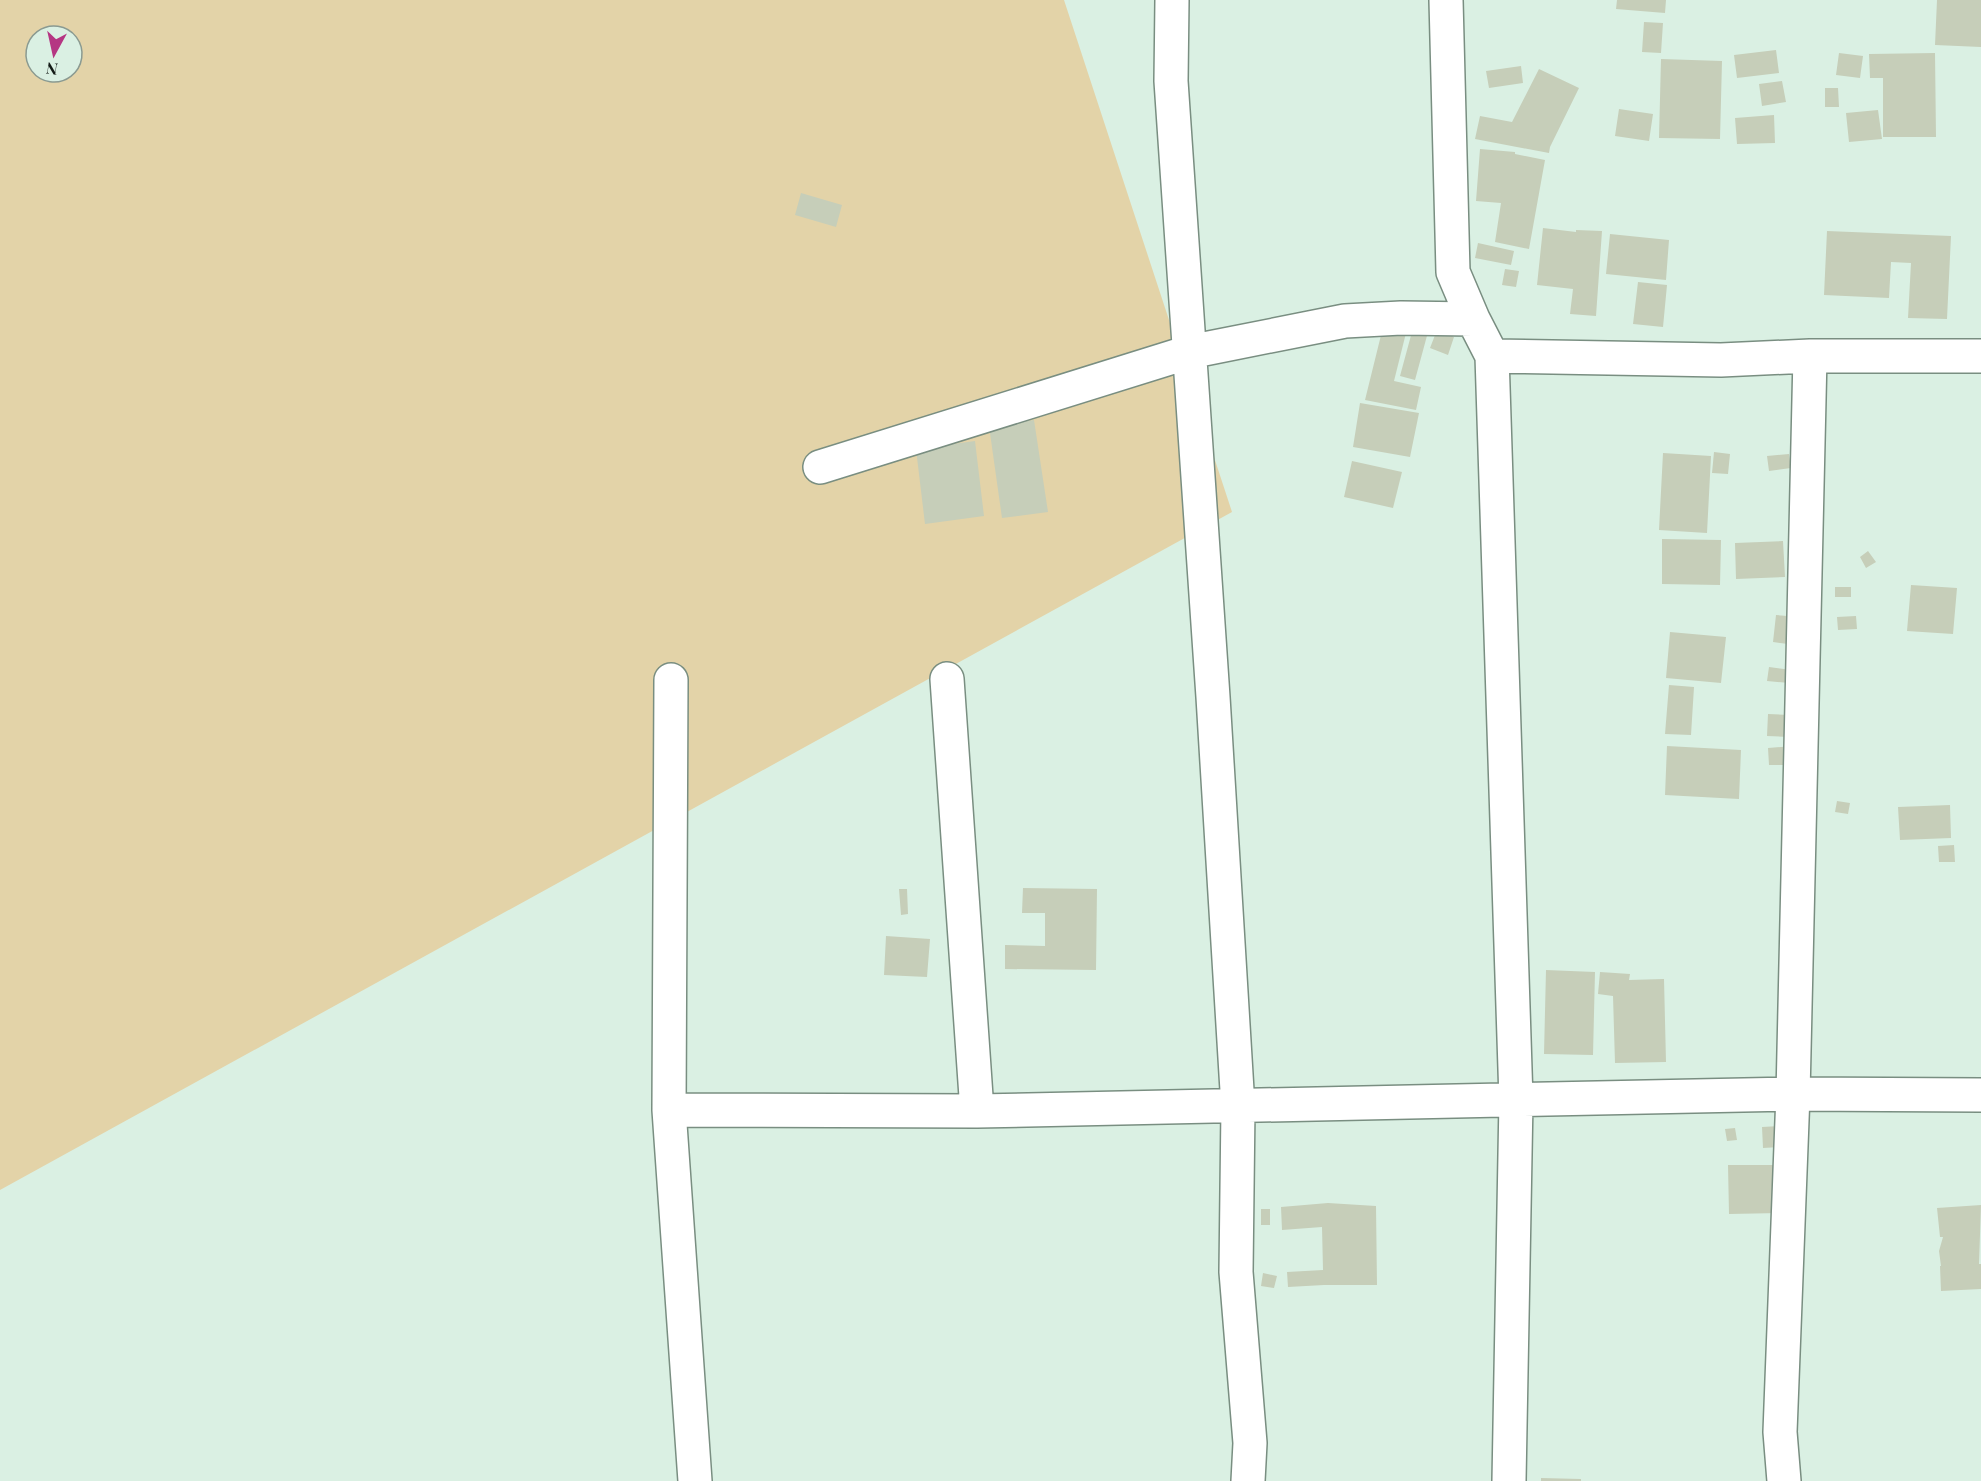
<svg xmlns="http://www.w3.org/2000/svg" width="1981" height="1481" font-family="'Playfair Display',serif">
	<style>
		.green { fill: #e3d3a8; fill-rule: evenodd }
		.building { fill: #c6ceb9 }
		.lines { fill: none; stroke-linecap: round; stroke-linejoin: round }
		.street-casing { stroke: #798e81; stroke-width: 36 }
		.street { stroke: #fff; stroke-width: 33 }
	</style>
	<rect width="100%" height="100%" fill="#daf0e3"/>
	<path class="green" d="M0 0H1064L1232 512 0 1190ZM36 36H72V72H36Z"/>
	<path class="building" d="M1617 0H1666L1665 13 1616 9Z
		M1937 0H1981V47L1935 45Z
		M1644 22 1663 23 1661 53 1642 52Z
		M1776 50 1779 73 1737 78 1734 55Z
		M1839 53 1863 56 1860 78 1836 75Z
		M1935 53 1936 137H1883V78H1870L1869 54Z
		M1661 59 1722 61 1720 139 1659 138Z
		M1521 66 1523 83 1489 88 1486 71Z
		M1539 69 1579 88 1550 147 1549 153 1475 139 1480 116 1512 122Z
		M1782 81 1786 102 1762 106 1759 84Z
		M1825 88H1838L1839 107H1825Z
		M1619 109 1653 114 1649 141 1615 136Z
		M1878 110 1882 139 1849 142 1846 113Z
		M1774 115 1775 143 1737 144 1735 118Z
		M1480 149 1515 152V154L1545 160 1529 249 1495 242 1501 203 1476 201Z
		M801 193 842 205 836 227 795 215Z
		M1543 228 1576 232V230L1602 231 1596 316 1570 314 1573 289 1537 285Z
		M1827 231 1951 236 1947 319 1908 318 1911 263 1891 262 1889 298 1824 295Z
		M1610 234 1669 240 1666 280 1606 274Z
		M1478 243 1514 251 1511 265 1475 258Z
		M1505 269 1519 271 1516 287 1502 285Z
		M1638 282 1667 285 1663 327 1633 324Z
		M1384 323 1407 329 1394 381 1421 387 1416 410 1365 400Z
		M1413 328 1428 332 1415 380 1400 376Z
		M1437 330 1454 337 1448 355 1430 348Z
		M1360 403 1419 413 1410 457 1353 447Z
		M1034 420 1048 512 1002 518 989 426Z
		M975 441 984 516 925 524 916 449Z
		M1714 452 1730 454 1728 474 1712 473Z
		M1663 453 1711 456 1707 533 1659 530Z
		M1789 454 1791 468 1769 471 1767 456Z
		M1352 461 1402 472 1393 508 1344 497Z
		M1662 539 1721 540 1720 585 1662 584Z
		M1783 541 1785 577 1736 579 1735 543Z
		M1868 551 1876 562 1866 568 1860 557Z
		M1911 585 1957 588 1953 634 1907 631Z
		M1835 587H1851V597H1835Z
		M1776 615 1799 617 1796 645 1773 642Z
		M1856 616 1857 629 1838 630 1837 617Z
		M1670 632 1726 637 1721 683 1666 678Z
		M1769 667 1792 670 1790 683 1767 681Z
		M1669 685 1694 687 1691 735 1665 734Z
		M1768 714 1789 715V737L1767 736Z
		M1667 746 1741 750 1739 799 1665 795Z
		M1793 746 1794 765H1769L1768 748Z
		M1837 801 1850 803 1848 814 1835 812Z
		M1950 805 1951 838 1900 840 1898 807Z
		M1954 845 1955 862H1939L1938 846Z
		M1023 888 1097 889 1096 970 1005 969V945L1045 946V913H1022Z
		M899 889H907L908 914 901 915Z
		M886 936 930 939 927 977 884 975Z
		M1546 970 1595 972 1593 1055 1544 1054Z
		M1600 972 1630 974 1629 980 1664 979 1666 1062 1615 1063 1613 996 1598 994Z
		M1782 1126V1147L1763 1148 1762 1127Z
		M1735 1128 1737 1140 1727 1141 1725 1129Z
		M1728 1165H1779L1780 1213 1729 1214Z
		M1328 1203 1376 1206 1377 1285H1324L1288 1287 1287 1272 1323 1270 1322 1227 1282 1230 1281 1207Z
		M1981 1205 1979 1264H1981V1289L1941 1291 1940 1266H1941L1939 1251 1943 1237H1940L1937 1208Z
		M1261 1209H1270V1225H1261Z
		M1263 1273 1277 1276 1274 1288 1261 1286Z
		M1541 1478 1581 1479V1481H1541Z"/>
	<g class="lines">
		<g class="street-casing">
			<path id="street" d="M1172 0 1171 81 1213 697 1238 1107 1236 1272 1250 1443 1248 1481
				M1446 0 1453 272 1473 319 1492 356 1516 1100 1509 1481
				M1492 356 1721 360 1810 356H1981
				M820 467 1189 352 1345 321 1401 318 1473 319
				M947 679 977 1111
				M669 1110 671 680
				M695 1481 669 1110 977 1111 1793 1094 1981 1095
				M1784 1481 1780 1432 1793 1094 1810 356"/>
		</g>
		<use href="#street" class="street"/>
	</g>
	<g transform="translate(54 54) rotate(188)"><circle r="28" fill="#daf0e3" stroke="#8a9a91" stroke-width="1.5"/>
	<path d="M0-4.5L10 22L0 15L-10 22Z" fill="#b53683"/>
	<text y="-9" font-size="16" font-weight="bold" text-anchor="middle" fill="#121a16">N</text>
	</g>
</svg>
